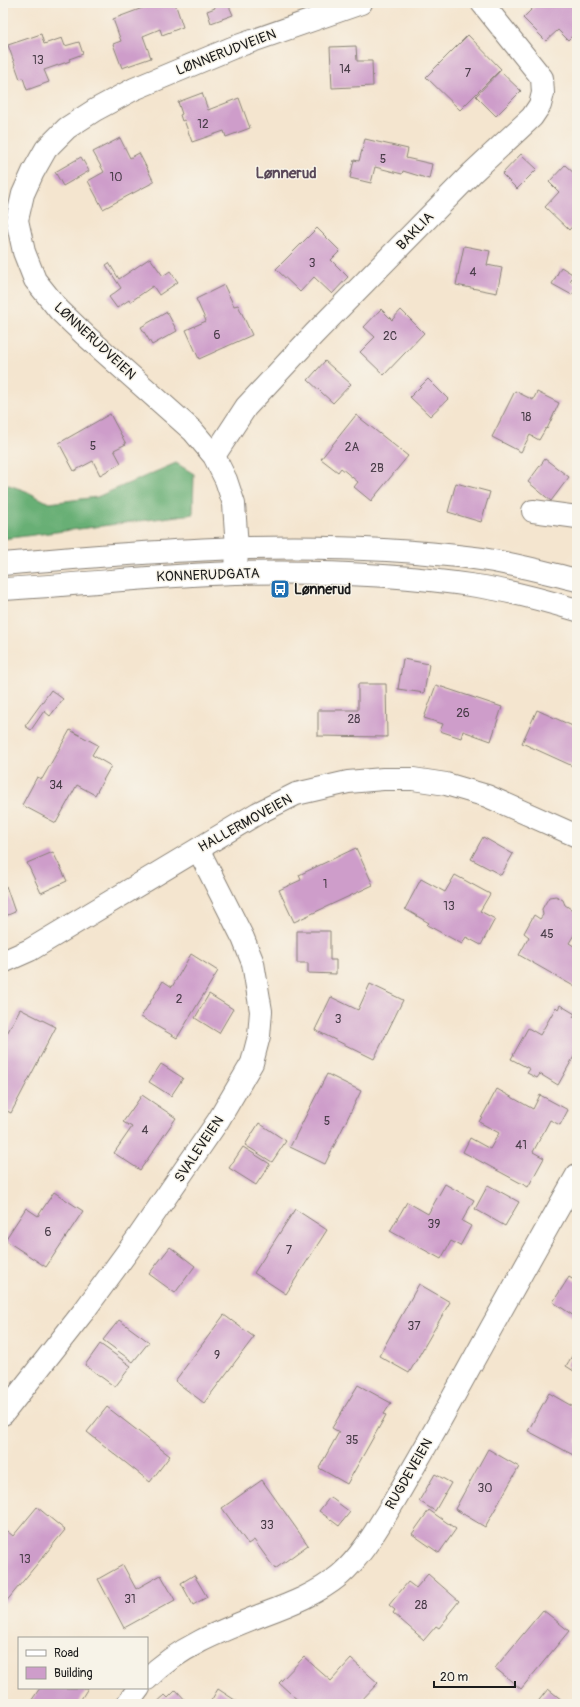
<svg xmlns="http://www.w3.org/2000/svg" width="580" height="1707" font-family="Pangolin,sans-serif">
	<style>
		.forest { fill: #67af75; stroke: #426648 }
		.building { fill: #ce9dca }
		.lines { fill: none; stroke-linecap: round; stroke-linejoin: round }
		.minor-casing { stroke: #888076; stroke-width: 24 }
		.major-casing { stroke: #888076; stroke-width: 24 }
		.minor { stroke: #fff; stroke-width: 22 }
		.major { stroke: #fff; stroke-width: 22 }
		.labels { text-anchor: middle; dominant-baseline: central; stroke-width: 3; stroke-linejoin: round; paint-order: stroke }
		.number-label { font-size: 12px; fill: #483c48 }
		.street-label { font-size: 14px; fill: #1c1c1c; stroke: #f7f3e8 }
		.poi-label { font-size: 14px; font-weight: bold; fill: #1c1c1c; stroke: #f7f3e8; text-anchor: start }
		.neighbourhood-label { font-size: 15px; font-weight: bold; fill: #5a4959; stroke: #f7f3e8 }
	</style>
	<rect width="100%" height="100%" fill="#f7f3e8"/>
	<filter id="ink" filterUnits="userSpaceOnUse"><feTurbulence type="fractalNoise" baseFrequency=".025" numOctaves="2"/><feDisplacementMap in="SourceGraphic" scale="8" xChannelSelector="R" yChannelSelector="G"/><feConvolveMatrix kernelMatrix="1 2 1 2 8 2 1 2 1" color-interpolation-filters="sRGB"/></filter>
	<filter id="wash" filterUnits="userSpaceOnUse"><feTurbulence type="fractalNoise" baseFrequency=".012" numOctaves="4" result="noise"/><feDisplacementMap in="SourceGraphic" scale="16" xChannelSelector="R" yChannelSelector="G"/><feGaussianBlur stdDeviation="0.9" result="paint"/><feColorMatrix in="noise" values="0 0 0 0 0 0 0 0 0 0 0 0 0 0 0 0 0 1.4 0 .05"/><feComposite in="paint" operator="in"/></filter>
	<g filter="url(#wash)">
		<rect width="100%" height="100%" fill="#f4e5cf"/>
		<path class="forest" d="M176 463 194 474 193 514 3 539V483L26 491 49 503 97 497Z"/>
		<g id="blocks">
			<path class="building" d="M147 3H175L183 27 162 35 160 29 143 36 151 58 122 68 113 44 121 41 113 19 148 6Z
				M214 3H236L229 6 233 15 211 23 207 11 215 8Z
				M538 3H577V31L568 40 558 30 546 41 523 18Z
				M41 34 44 44 62 38 65 46 79 42 83 54 69 59 70 61 44 70 49 82 27 90 23 78 20 79 8 45Z
				M468 35 501 69 460 110 426 77Z
				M356 46 357 61H372L373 86 332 88 330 47Z
				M500 71 521 91 496 116 476 96Z
				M202 93 208 110 239 98 250 128 226 137 224 131 192 142 184 120 182 121 180 115 182 114 178 102Z
				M120 138 130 158 139 153 154 182 103 209 88 181 104 172 93 152Z
				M365 139 408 149 406 158 432 164 429 179 403 171 402 174 375 167 371 183 350 178 354 160 359 161Z
				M521 154 537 169 517 189 502 174Z
				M81 157 89 171 63 186 55 172Z
				M565 165 576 175H577V221L569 230 545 207 559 192 549 182Z
				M317 228 340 251 331 260 348 277 332 294 314 277 300 292 276 269Z
				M464 246 490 251 487 265 502 268 497 293 456 285Z
				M150 258 163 276 170 271 178 282 159 295 153 286 130 302 129 300 117 308 109 297 121 288 106 265 109 263 119 279Z
				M561 267 574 275 570 281 577 285V288L572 295 552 284Z
				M224 285 234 306 238 305 252 335 199 359 186 330 206 321 196 299Z
				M381 309 392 320 401 310 424 333 384 375 360 352 375 337 364 327Z
				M167 312 177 331 152 345 141 327Z
				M325 361 351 384 333 403 308 380Z
				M428 379 448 399 430 416 410 397Z
				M515 391 533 400 537 392 559 403 547 429 546 428 539 440 530 435 521 452 492 437Z
				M110 414 126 444 114 450 121 463 100 475 93 461 74 471 59 443Z
				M356 415 408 456 371 501 354 487 358 482 341 468 338 472 321 459Z
				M545 459 569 477 551 501 528 482Z
				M456 483 490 492 481 522 448 512Z
				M403 659 429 664 424 693 398 689Z
				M358 684H386L387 737 318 736V710H358Z
				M436 685 502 707 491 741 463 731 461 738 440 731 443 724 424 718Z
				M51 690 63 699 50 716 44 711 31 730 25 726Z
				M537 710 577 728V768L522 743Z
				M70 730 98 745 92 755 111 766 95 795 77 785 56 823 22 805 37 777 42 779Z
				M483 837 513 854 501 875 471 859Z
				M356 848 373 885 294 922 279 890 301 880 299 875Z
				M53 852 67 881 41 893 27 863Z
				M455 875 490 894 480 911 495 919 481 945 466 937 462 944 427 925 429 923 405 909 421 879 445 892Z
				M6 886 15 912 3 917V887Z
				M556 896 563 900 565 905 577 913V930L569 943 577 948V988L519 955 529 937 524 933 534 915 540 919 543 915 542 909 549 897Z
				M297 931H330V960H336V974L308 973V963H297Z
				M191 954 218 971 177 1038 141 1017 163 981 172 987Z
				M370 984 403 1000 374 1059 315 1030 331 997 358 1010Z
				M209 994 233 1009 219 1033 195 1018Z
				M560 1005 575 1014 573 1017 577 1019V1051L558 1085 540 1074 537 1078 527 1073 530 1069 511 1059 528 1028 540 1035 556 1007 558 1009Z
				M20 1009 56 1027 11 1113 3 1109V1041Z
				M161 1064 183 1078 171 1096 149 1082Z
				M327 1074 361 1091 325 1164 290 1147Z
				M497 1089 533 1109 540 1095 568 1110 560 1125 550 1120 533 1152 544 1158 528 1187 463 1152 470 1138 490 1149 499 1133 479 1122Z
				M142 1095 176 1118 140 1170 114 1153 132 1127 123 1122Z
				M259 1123 286 1141 272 1162 245 1145Z
				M243 1147 270 1164 256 1185 229 1168Z
				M445 1184 474 1200 462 1221 471 1226 460 1246 451 1241 441 1259 390 1231 407 1202 428 1214Z
				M488 1185 519 1202 505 1226 475 1209Z
				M54 1192 83 1211 46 1267 5 1240 26 1208 38 1216Z
				M295 1209 327 1230 286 1294 254 1273Z
				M170 1247 195 1266 175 1293 149 1274Z
				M569 1277 577 1282V1318L553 1302Z
				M419 1284 450 1302 409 1373 379 1356Z
				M224 1315 254 1337 204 1403 175 1381Z
				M119 1320 149 1342 133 1362 103 1340Z
				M577 1324V1333L573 1331Z
				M100 1344 131 1366 115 1387 85 1365Z
				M575 1351 577 1352V1373L566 1366Z
				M358 1385 391 1403 384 1414 386 1415 347 1484 319 1468 339 1432 332 1428Z
				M549 1393 577 1409V1457L528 1431Z
				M107 1407 170 1456 150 1482 87 1432Z
				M488 1449 519 1467 485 1527 455 1509Z
				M435 1474 451 1483 435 1511 419 1501Z
				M262 1480 308 1545 275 1569 254 1540 248 1544 222 1508Z
				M330 1497 350 1512 339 1526 319 1511Z
				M37 1507 65 1530 5 1603 3 1601V1537L7 1531 13 1536Z
				M429 1510 456 1529 439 1553 412 1534Z
				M123 1565 136 1589 161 1575 175 1600 124 1628 98 1579Z
				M428 1574 459 1601 447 1616 448 1617 439 1628 436 1626 424 1640 393 1613 395 1610 389 1605 408 1582 416 1588Z
				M194 1575 207 1597 193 1605 181 1583Z
				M543 1610 569 1631 521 1689 495 1668Z
				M304 1657 331 1681 351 1659 378 1683 358 1704H302L279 1683Z
				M40 1688H88L78 1704H29Z
				M218 1689 241 1704H209Z
				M548 1689 567 1704H536Z
				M176 1690 189 1704H155L165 1695 168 1698Z"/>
		</g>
	</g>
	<g filter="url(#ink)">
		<use href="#blocks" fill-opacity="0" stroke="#888076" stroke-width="1"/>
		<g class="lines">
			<g class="minor-casing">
				<path id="minor" d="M214 456 246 407 314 334 472 173 532 117 540 105 543 93 542 78 482 3
					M533 511 577 517
					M236 573 237 548 234 504 226 480 214 456 193 431 85 335 59 310 35 280 24 252 17 220 23 194 33 172 46 149 67 128 95 110 134 89 232 48 361 3
					M3 962 30 950 258 813 296 794 348 782 383 779H413L446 784 487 796 577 836
					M3 1414 84 1311 139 1236 218 1121 252 1063 259 1036 261 1011 253 963 243 938 198 849
					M147 1679C178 1647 223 1630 264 1614 291 1604 317 1594 340 1575 362 1556 378 1527 393 1503 411 1472 429 1441 446 1410 489 1331 533 1253 577 1175
					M127 1704 139 1688"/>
			</g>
			<g class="major-casing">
				<path id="major" d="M3 564C159 550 317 538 474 558 508 562 543 572 577 580
					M3 589C81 585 158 575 235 573 316 571 398 574 477 586 511 591 544 600 577 610"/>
			</g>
			<use href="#minor" class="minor"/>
			<use href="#major" class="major"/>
		</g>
	</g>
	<defs>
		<g id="bus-square" transform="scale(1)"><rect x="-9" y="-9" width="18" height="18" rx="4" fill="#1f6fb2" stroke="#f7f3e8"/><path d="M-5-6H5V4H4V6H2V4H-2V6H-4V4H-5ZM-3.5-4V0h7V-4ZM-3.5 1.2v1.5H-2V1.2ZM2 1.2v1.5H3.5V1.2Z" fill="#fff"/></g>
	</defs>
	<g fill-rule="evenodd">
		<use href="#bus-square" x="280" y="589"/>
	</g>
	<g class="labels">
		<g class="number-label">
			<text x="38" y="60">13</text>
			<text x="345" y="69">14</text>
			<text x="468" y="73">7</text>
			<text x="203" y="124">12</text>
			<text x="383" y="159">5</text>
			<text x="116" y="177">10</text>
			<text x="312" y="263">3</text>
			<text x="473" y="272">4</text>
			<text x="217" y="335">6</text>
			<text x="390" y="336">2C</text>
			<text x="526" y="417">18</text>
			<text x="93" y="446">5</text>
			<text x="352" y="447">2A</text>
			<text x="377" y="468">2B</text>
			<text x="463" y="713">26</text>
			<text x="354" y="719">28</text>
			<text x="56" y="785">34</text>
			<text x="325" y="884">1</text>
			<text x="449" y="906">13</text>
			<text x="547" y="934">45</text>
			<text x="179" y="999">2</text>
			<text x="338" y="1019">3</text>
			<text x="327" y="1121">5</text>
			<text x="145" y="1130">4</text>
			<text x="521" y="1145">41</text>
			<text x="434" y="1224">39</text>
			<text x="48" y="1232">6</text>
			<text x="289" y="1250">7</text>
			<text x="414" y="1326">37</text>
			<text x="217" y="1355">9</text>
			<text x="352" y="1440">35</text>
			<text x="485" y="1488">30</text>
			<text x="267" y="1525">33</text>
			<text x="25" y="1559">13</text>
			<text x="130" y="1599">31</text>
			<text x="421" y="1605">28</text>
		</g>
		<g class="street-label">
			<text transform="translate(226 52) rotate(-21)">LØNNERUDVEIEN</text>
			<text transform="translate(415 231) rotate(-46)">BAKLIA</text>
			<text transform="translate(95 341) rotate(43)">LØNNERUDVEIEN</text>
			<text transform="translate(208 575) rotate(-2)">KONNERUDGATA</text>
			<text transform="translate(245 823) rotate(-29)">HALLERMOVEIEN</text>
			<text transform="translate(199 1149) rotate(-56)">SVALEVEIEN</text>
			<text transform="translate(409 1474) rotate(-60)">RUGDEVEIEN</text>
		</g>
		<g class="poi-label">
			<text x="294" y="589">Lønnerud</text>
		</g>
		<g class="neighbourhood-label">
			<text x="286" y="173">Lønnerud</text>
		</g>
	</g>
	<rect width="580" height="1707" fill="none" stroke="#f7f3e8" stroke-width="16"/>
	<rect x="18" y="1637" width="130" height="52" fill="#f7f3e8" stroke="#9f9d96"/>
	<rect x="26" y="1650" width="20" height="6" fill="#ffffff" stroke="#9f9d96"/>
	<text x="54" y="1657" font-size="12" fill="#1c1c1c">Road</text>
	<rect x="26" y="1667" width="20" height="12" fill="#ce9dca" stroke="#9f9d96"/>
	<text x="54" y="1677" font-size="12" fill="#1c1c1c">Building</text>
	<path d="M434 1681v6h81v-6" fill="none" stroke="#1c1c1c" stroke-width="2"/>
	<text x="440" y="1681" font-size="12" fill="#1c1c1c" stroke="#f7f3e8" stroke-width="3" paint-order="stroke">20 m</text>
</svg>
